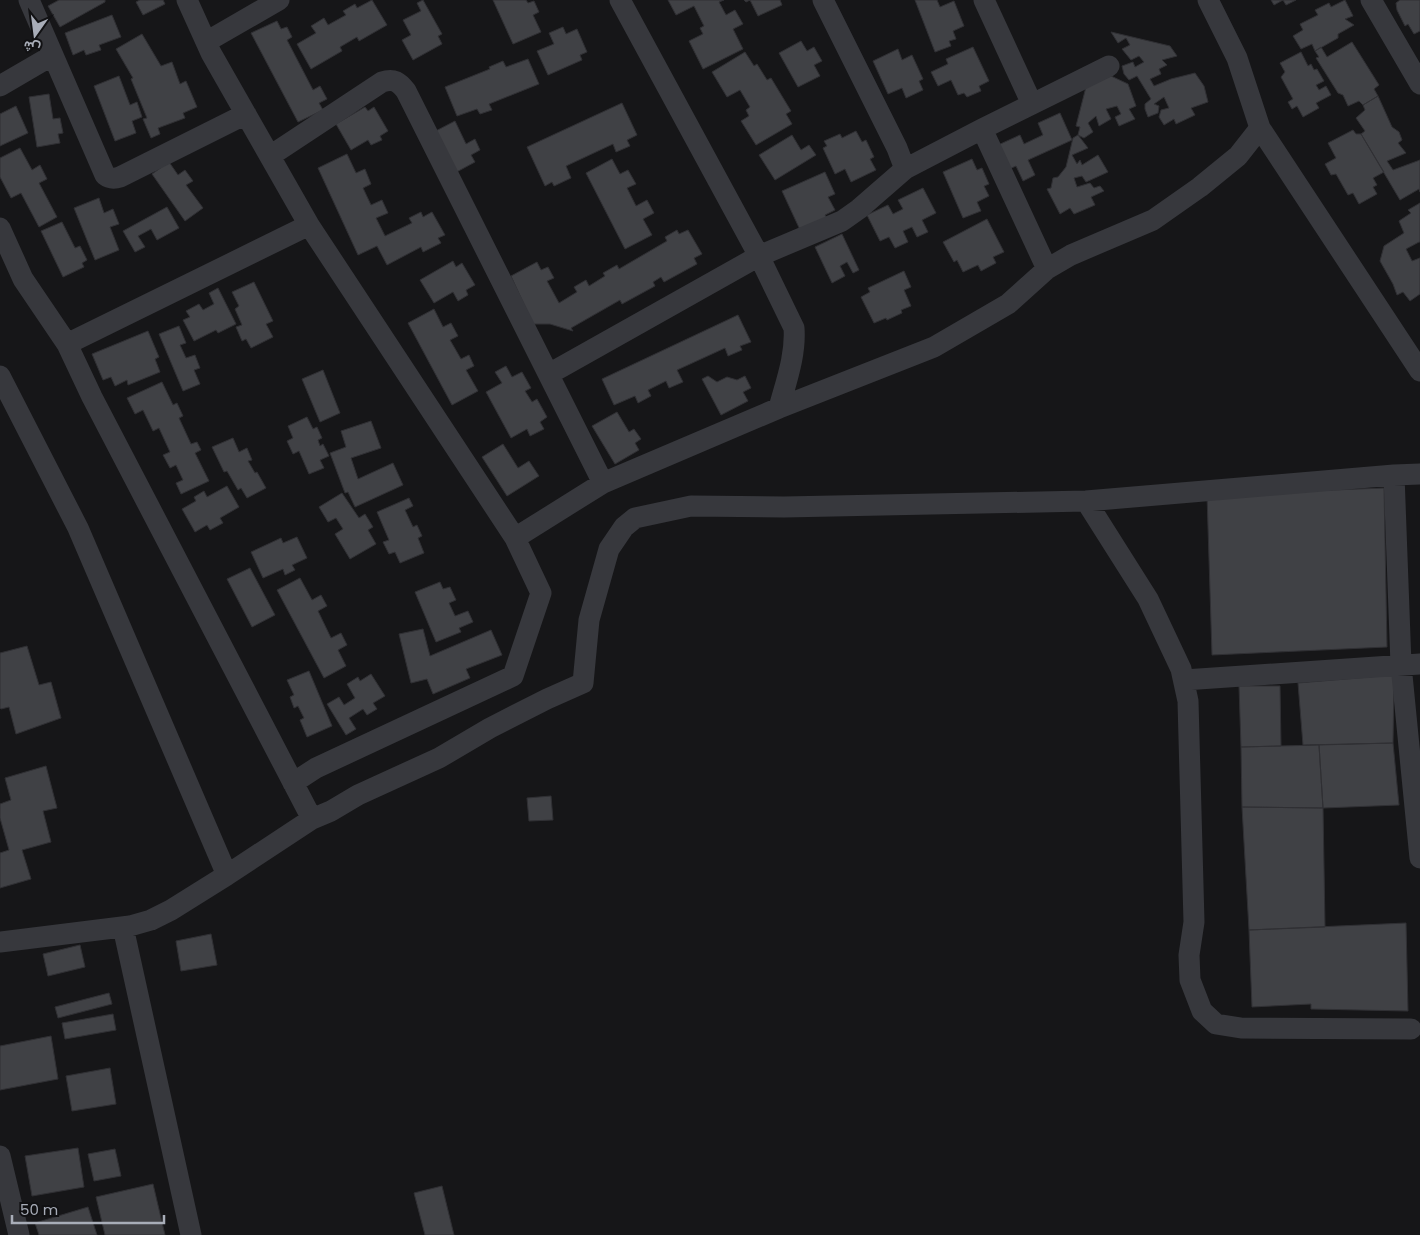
<svg xmlns="http://www.w3.org/2000/svg" width="1420" height="1235" font-family="Poppins,Vazirmatn,sans-serif">
	<style>
		.building { fill: #404145; stroke: #303034 }
		.lines { fill: none; stroke-linecap: round; stroke-linejoin: round }
		.street { stroke: #37383d; stroke-width: 21 }
	</style>
	<rect width="100%" height="100%" fill="#161618"/>
	<path class="building" d="M59 0H105V2L60 27 48 6Z
		M140 0H163L165 4 143 15 136 2Z
		M372 0 387 25 359 41 357 37 340 47 342 51 311 69 297 44 316 33 311 26 324 18 328 25 346 15 343 11 355 4 357 8Z
		M423 0 442 34 438 36 442 44 413 60 402 40 411 35 403 20 421 11 417 3Z
		M493 0H526L528 3 534 1 539 12 533 15 541 32 513 44Z
		M668 0H724L719 2 726 15 735 10 743 24 733 29 743 49 703 69 689 41 703 34 700 28 704 26 694 6 676 15Z
		M744 0H780L782 5 758 16 750 0 746 2Z
		M915 0H937L940 7 954 1 964 26 953 31 956 39 949 41 951 46 935 52Z
		M1271 0H1283L1274 5Z
		M1283 0H1296L1286 5Z
		M1345 0 1353 16 1345 19 1354 25 1338 34V38L1315 51 1312 44 1301 49 1293 36 1303 30 1300 24 1318 15 1315 10 1329 3 1331 7Z
		M1400 0H1420V31L1414 34 1408 24 1405 26 1397 10 1396 3Z
		M112 15 121 37 99 45 101 50 86 55 84 50 73 55 65 33Z
		M277 21 281 29 287 27 292 37 287 40 313 90 320 86 327 99 319 103 323 110 298 122 251 33Z
		M563 27 566 34 577 29 587 52 580 55 582 60 548 75 537 51 554 44 549 33Z
		M1111 32 1170 46 1177 56 1162 60 1167 65 1159 69 1161 74 1150 79 1154 86 1171 79 1195 73 1204 86 1208 102 1191 108 1195 115 1176 124 1174 119 1164 125 1159 117 1161 110 1169 108 1164 97 1154 104 1159 106 1158 113 1148 117 1145 109V104L1151 99 1137 76 1129 80 1124 74 1122 66 1133 62 1135 67 1144 62 1139 56 1131 60 1122 49 1130 45 1126 38 1118 43Z
		M142 34 161 66 172 62 180 84 186 81 197 107 183 113 185 118 158 128 160 134 151 138 143 119 147 118 131 79 133 78 116 49Z
		M801 41 807 51 814 47 822 61 814 65 820 76 798 87 779 53Z
		M1352 42 1379 85 1374 89 1378 96 1363 105 1359 101 1348 106 1343 95 1338 93 1316 58 1319 57 1315 51 1321 47 1327 57Z
		M973 47 989 81 979 86 981 91 967 97 964 93 958 95 951 80 938 86 931 72 948 64 946 59Z
		M898 49 902 60 912 55 923 79 919 81 923 90 906 98 902 88 888 94 873 61Z
		M745 52 754 66 757 64 767 80 771 78 791 111 786 114 792 124 756 145 741 121 749 116 746 110 750 107 740 90 727 97 712 72Z
		M1301 52 1308 66 1311 64 1314 70 1317 69 1324 81 1316 85 1319 90 1326 86 1331 95 1316 103 1319 108 1303 117 1297 106 1292 109 1288 102 1293 99 1281 77 1285 72 1280 63Z
		M528 59 539 84 489 104 492 110 480 114 477 109 457 116 445 87 490 69 489 67 503 61 506 67Z
		M119 76 130 105 137 102 142 117 132 121 136 133 115 141 94 86Z
		M1111 76 1128 84 1136 106 1129 109 1135 119 1119 126 1115 117 1121 114 1117 106 1106 109 1111 119 1099 126 1096 116 1088 123 1093 132 1084 138 1078 135 1080 127 1076 126 1086 87Z
		M49 94 53 119 60 118 63 133 58 134 60 143 37 147 29 97Z
		M1378 96 1392 127 1399 132 1402 140 1398 143 1406 153 1387 161 1393 170 1420 160V192L1419 189 1400 200 1361 134 1365 131 1356 118 1365 110 1363 105Z
		M622 103 637 135 627 140 630 146 616 152 613 144 566 166 571 178 554 186 552 182 545 186 527 147Z
		M16 106 28 133 0 146V114Z
		M365 107 368 111 374 107 388 131 380 136 382 140 371 145 368 140 351 150 336 124Z
		M1060 113 1072 140 1028 160 1035 175 1023 181 1016 166 1007 170 996 146 1020 135 1024 144 1043 135 1038 123Z
		M455 121 466 144 475 139 480 150 471 155 475 162 451 175 430 134Z
		M1353 130 1356 134H1361L1384 172 1373 178 1377 185 1373 187 1377 194 1359 204 1353 193 1348 195 1336 174 1331 175 1325 164 1336 158 1328 143Z
		M856 131 862 142 866 140 874 157 870 159 876 170 851 182 845 169 835 174 823 148 827 146 824 141 840 134 842 138Z
		M792 135 801 150 809 145 816 155 775 180 759 155Z
		M1078 135 1088 148 1072 155 1077 164 1080 160 1082 165 1098 155 1108 172 1086 182 1082 176 1074 178 1077 187 1090 183 1094 188 1100 186 1104 191 1091 197 1095 205 1074 214 1070 208 1060 214 1047 189 1051 188 1053 178 1058 177 1066 167 1073 138Z
		M20 148 32 170 40 165 47 179 39 183 57 217 39 227 21 193 11 198 0 177V158Z
		M347 154 356 173 365 169 371 184 363 188 371 205 382 200 388 213 376 218 385 236 412 223 409 218 421 212 423 217 432 212 445 235 438 238 441 243 423 252 421 247 387 265 377 246 358 255 318 168Z
		M612 159 620 174 628 170 636 184 627 188 636 206 647 200 654 213 643 219 652 235 625 249 586 173Z
		M972 159 977 170 982 168 989 184 984 186 989 196 977 202 981 211 963 218 943 172Z
		M169 162 178 175 185 170 193 181 186 185 203 208 185 221 152 174Z
		M825 172 835 194 828 197 835 210 825 215 828 220 801 232 782 191Z
		M923 188 936 213 922 220 928 232 917 237 912 227 903 231 908 242 895 248 889 237 880 241 867 215 888 205 893 214 903 209 898 200Z
		M99 198 104 213 113 209 119 224 110 227 119 250 95 260 74 208Z
		M1420 203V242H1419L1406 249 1412 261 1420 258V294L1410 301 1403 292 1397 295 1393 284 1380 261 1384 246 1404 233 1399 221 1411 213 1408 210Z
		M167 207 179 228 157 240 151 229 138 236 145 247 135 252 123 231Z
		M987 219 1004 252 993 257 996 263 981 271 978 265 963 272 957 260 954 262 943 242Z
		M62 222 75 248 80 246 87 260 82 263 84 267 63 277 41 231Z
		M677 230 679 234 688 230 702 254 694 258 697 264 664 282 661 277 653 282 655 286 622 304 620 300 571 328 573 331 550 324H533L511 276 537 262 541 270 548 267 554 278 547 281 559 303 577 292 574 287 586 280 589 286 605 276 603 273 617 265 619 269 667 241 665 237Z
		M842 234 859 270 853 273 847 262 840 266 845 276 832 283 815 247Z
		M453 261 456 267 462 263 475 285 466 290 468 295 458 301 453 292 434 303 420 280Z
		M904 271 911 287 904 290 911 306 901 310 902 313 887 320 886 318 874 323 861 297 870 292 868 288Z
		M254 282 273 321 266 324 273 337 251 348 246 339 242 341 236 327 242 325 235 309 239 306 232 292Z
		M218 288 236 324 218 333 216 330 194 341 183 320 190 317 186 311 199 304 203 310 214 304 209 293Z
		M434 309 443 327 451 323 458 336 450 340 461 359 469 355 474 366 466 370 478 391 452 405 408 323Z
		M738 315 751 342 740 346 742 350 728 356 725 348 677 370 683 382 669 388 666 381 648 390 651 396 638 403 635 396 614 405 602 379Z
		M179 326 186 343 180 345 186 358 195 355 200 368 194 370 200 384 183 391 159 334Z
		M148 331 159 357 155 359 160 372 128 385 127 380 115 386 111 377 103 380 92 354Z
		M506 366 512 377 522 372 531 388 525 391 532 402 537 399 547 417 540 422 544 429 530 436 527 429 511 438 486 392 502 383 495 372Z
		M323 370 340 413 320 422 302 379Z
		M708 376 717 382 727 377 737 380 745 376 751 388 743 392 748 401 721 415 702 379Z
		M162 382 173 405 177 403 183 416 179 418 191 444 197 442 201 450 195 453 209 481 181 494 176 483 183 480 176 465 170 468 163 455 170 452 159 428 153 431 143 410 135 414 127 398Z
		M617 412 629 432 634 429 641 439 635 443 639 450 615 464 592 426Z
		M307 417 313 429 317 427 322 438 318 440 320 446 323 444 329 456 320 460 324 468 309 474 299 451 293 454 287 441 293 438 288 426Z
		M371 421 381 448 351 458 358 479 393 463 403 485 355 507 348 492 345 493 330 453 346 447 341 431Z
		M233 438 239 452 247 448 252 460 248 461 255 473 257 472 266 488 247 498 241 488 238 490 227 471 224 472 212 447Z
		M503 444 518 468 529 461 539 476 507 496 482 457Z
		M227 486 239 507 220 518 223 523 210 530 207 525 195 532 182 509 196 501 194 497 204 491 207 497Z
		M1384 488 1387 647 1212 655 1207 495Z
		M342 493 359 518 365 514 373 527 368 530 376 544 350 559 335 534 343 529 336 518 328 522 319 507Z
		M409 498 413 506 405 510 413 527 417 525 422 536 418 538 424 553 400 563 395 552 389 554 383 542 389 540 377 512Z
		M297 537 307 558 292 565 295 570 285 575 283 569 263 578 251 552 281 538 283 543Z
		M250 568 275 615 252 627 227 579Z
		M300 578 312 600 321 595 327 606 318 611 331 638 341 633 347 645 338 650 346 666 324 678 277 590Z
		M440 582 443 589 450 587 456 600 449 603 455 616 468 611 473 622 459 628 461 632 436 642 415 592Z
		M423 629 430 656 491 630 502 655 466 669 470 678 433 694 427 679 411 683 399 634Z
		M27 646 39 685 51 682 61 718 16 734 9 707 1 709 0 708V653Z
		M309 671 332 726 307 737 300 720 304 718 298 706 294 708 290 697 294 695 287 680Z
		M371 674 385 696 373 703 377 709 367 715 363 709 349 718 356 729 346 735 327 704 339 697 344 705 355 698 347 684 358 677 360 681Z
		M1394 675 1393 743 1303 745 1298 683Z
		M1239 686H1280L1281 746 1241 747Z
		M1393 743 1399 805 1323 808 1319 745Z
		M1319 745 1323 808 1242 807 1241 747Z
		M46 766 57 808 43 811 51 842 22 850 31 879 0 888V853L9 850 0 818V804L11 800 5 778Z
		M551 796 553 820 529 821 527 798Z
		M1242 807 1323 808 1325 927 1249 930Z
		M1406 923 1408 1011 1311 1009V1004L1252 1007 1249 930Z
		M211 934 217 965 181 971 176 941Z
		M80 945 85 967 48 976 43 954Z
		M109 993 112 1004 58 1018 55 1007Z
		M113 1014 116 1030 65 1039 62 1023Z
		M51 1036 58 1079 0 1090V1046Z
		M110 1068 116 1104 72 1111 66 1076Z
		M78 1148 84 1187 32 1196 25 1156Z
		M115 1149 121 1176 94 1181 88 1154Z
		M153 1184 165 1235H105L96 1197Z
		M442 1186 454 1235H425L414 1193Z
		M88 1207 97 1235H39L35 1223Z"/>
	<g class="lines">
		<path class="street" d="M29 0 105 175C110 179 114 179 120 177L246 114
			M187 0 211 53 309 225 515 538 541 593 513 676 316 768 293 783
			M620 0 759 256 794 328C796 355 786 382 779 408L934 347 1008 304 1047 269 1071 255 1153 220 1200 187 1238 156 1260 128 1237 58 1208 0
			M823 0 897 148 905 169 982 129 1109 66
			M984 0 1032 104
			M1371 0 1420 84
			M206 42 279 0
			M0 86 53 55
			M1260 128 1420 371
			M982 129 1047 269
			M270 156 382 82C394 78 399 82 406 91L603 483
			M0 228 23 279 67 344 92 397 312 819
			M67 344 309 225
			M549 374 759 256 842 221 859 209 905 169
			M0 376 78 528 227 875
			M1394 475 1401 665 1420 858
			M1086 501 1148 599 1181 669 1188 701 1194 922 1189 955 1190 980 1202 1011 1216 1024 1241 1028 1411 1029
			M515 538 603 483 779 408
			M1184 680 1420 664
			M123 927 191 1235
			M0 942 130 926 151 920 171 910 227 875 312 819 331 811 358 795 439 758 490 728 547 699 583 683 589 620 609 549 624 527 635 518 691 506 784 507 1086 501 1394 475 1420 474
			M0 1156 19 1235"/>
	</g>
	<g transform="translate(35 35) rotate(194)" stroke="#111113" stroke-width="4" paint-order="stroke">
	<path d="M0-4L9 19L0 12L-9 19Z" fill="#a8adb8"/>
	<text y="-8" font-size="14" font-weight="bold" text-anchor="middle" fill="#a8adb8">ش</text>
	</g>
	<path d="M12 1215v8h152v-8" fill="none" stroke="#a8adb8" stroke-width="2.5"/>
	<text x="20" y="1215" font-size="15" fill="#a8adb8" stroke="#111113" stroke-width="4" paint-order="stroke">50 m</text>
</svg>
